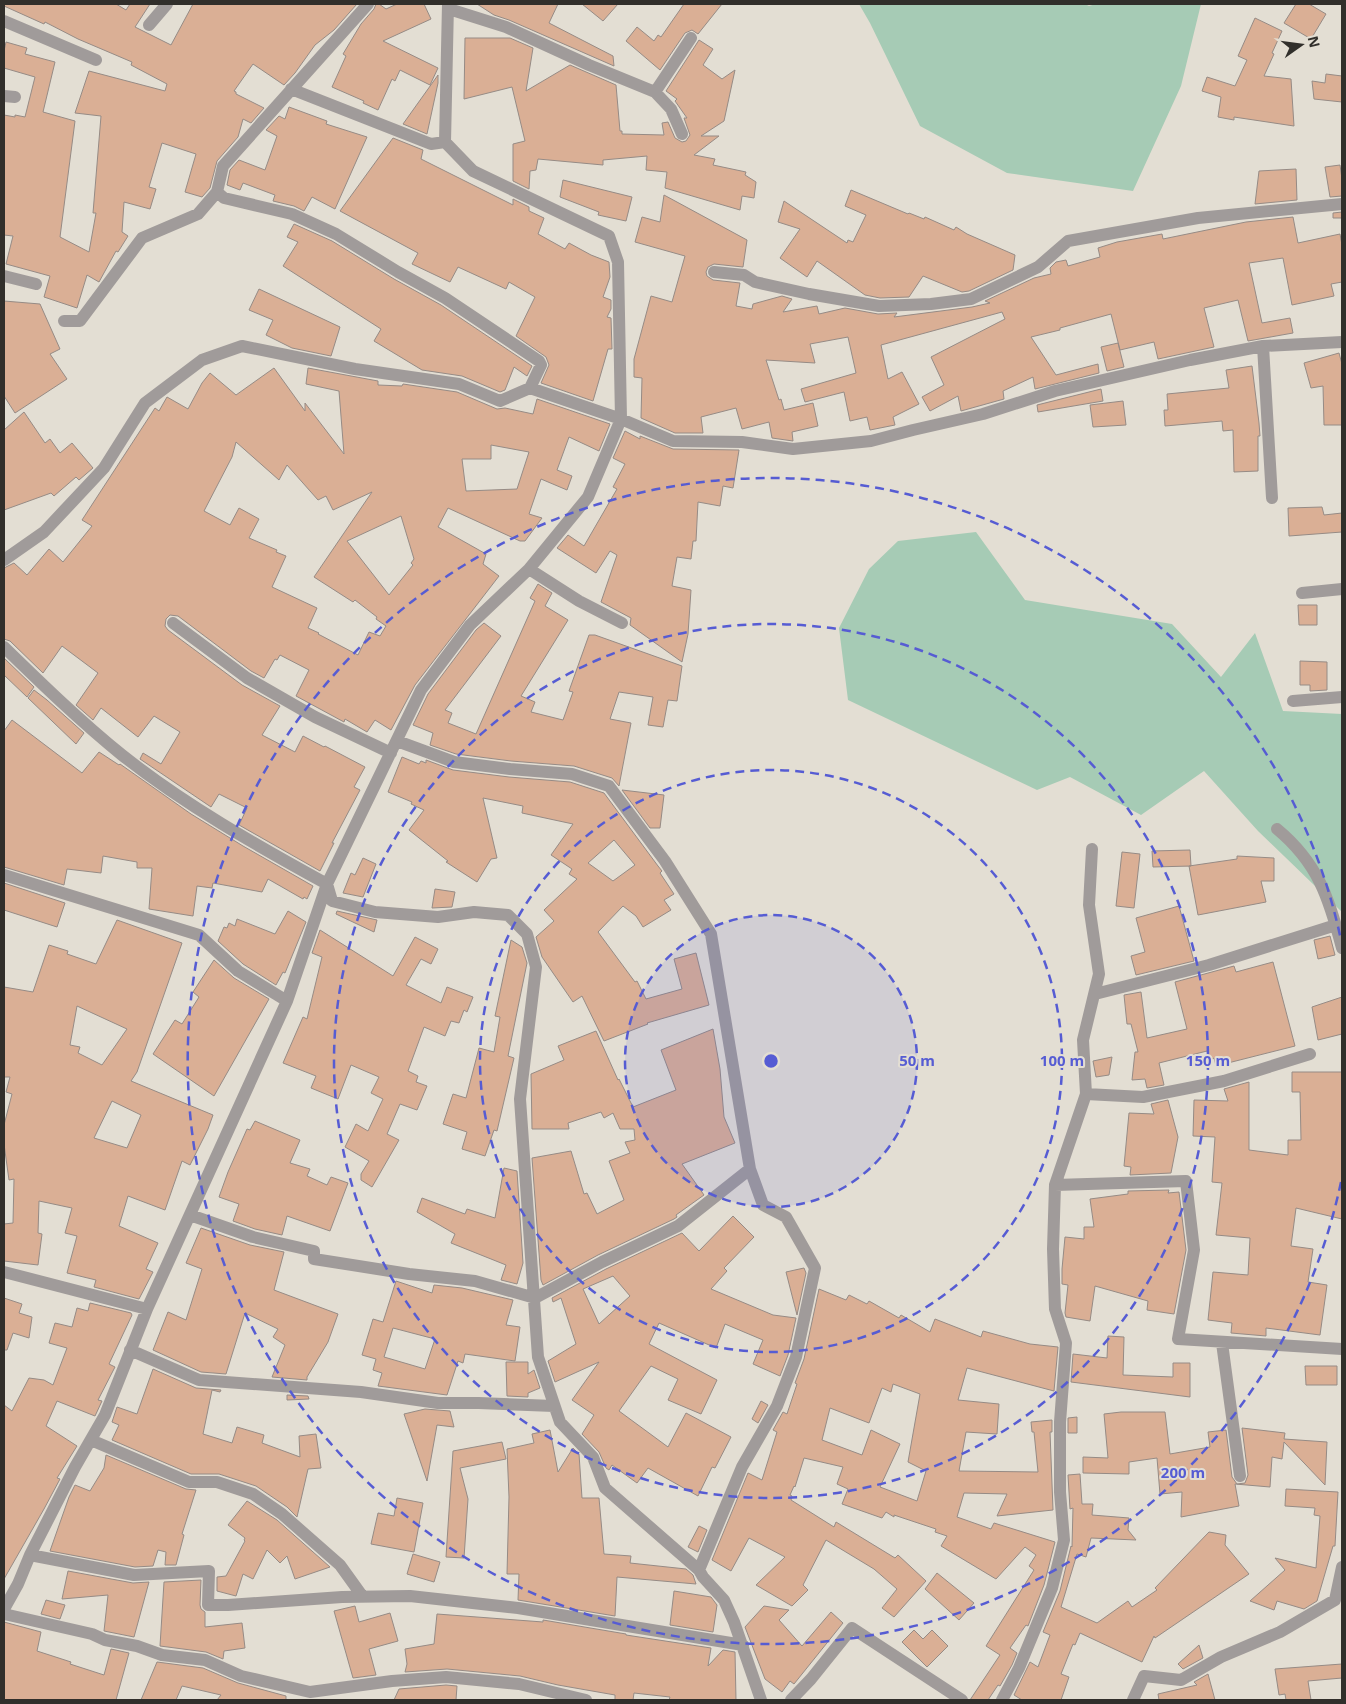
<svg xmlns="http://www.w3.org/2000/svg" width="1346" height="1704" font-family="'Noto Sans',sans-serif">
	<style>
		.green { fill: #a6cbb5 }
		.building { fill: #daaf95; stroke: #968b85; fill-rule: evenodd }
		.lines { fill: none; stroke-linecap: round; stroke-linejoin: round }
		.minor { stroke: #a09b9a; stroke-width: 12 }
		.ring { fill: none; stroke: #565cd3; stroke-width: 2.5; stroke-dasharray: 9 6 }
		.centre { fill: #565cd3; stroke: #e3ded3; stroke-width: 2.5 }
		.ring-label { font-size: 15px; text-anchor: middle; font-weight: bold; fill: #565cd3; stroke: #e3ded3; stroke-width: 4; stroke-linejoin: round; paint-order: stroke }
	</style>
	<rect width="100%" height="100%" fill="#e3ded3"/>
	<path class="green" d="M859 4H1085L1089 6 1096 4H1201L1181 86 1133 191 1007 173 920 126 870 23Z
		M976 532 1025 600 1172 624 1221 677 1255 633 1283 711 1342 714V912L1258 831 1204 771 1141 815 1070 777 1037 790 848 700 839 628 869 569 898 541Z"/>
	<path class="building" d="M4 4H116L126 10 130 4H150L135 27 171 45 193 4H357L334 30 315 45 295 73 284 85 253 64 234 91 236 92V94L264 108 251 123 243 119 238 137 217 161 210 188 202 197 185 192 196 154 162 143 149 187 156 189 150 209 124 202 122 232 128 236 118 252 116 251 99 282 87 275 77 308 44 297 50 276 6 264 13 236 4 235V115L15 117V115L25 117 35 77 4 68V51L6 42 27 48 25 54 55 62 43 112 75 121 60 237 89 252 96 213H93L101 116 75 113 89 71 165 91 167 84 131 65 132 62 78 39 45 22 44 24 4 6Z
		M376 4H379L386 9 397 4H424L431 19 383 41 438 68 430 85 400 70 395 81 392 79 378 110 363 103 364 101 332 87 346 56 343 54 361 24 374 9Z
		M477 4H558L549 23 613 56 614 66 509 20 494 15Z
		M582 4H618L603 21Z
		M684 4H722L698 34 692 30 685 33 660 70 626 41 637 27 654 41 658 35 661 37Z
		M1296 4H1309L1326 14 1311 39 1284 23Z
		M1255 18 1282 31 1272 53 1274 54 1264 76 1291 79 1294 126 1234 117V120L1218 117 1221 97 1202 91 1207 77 1235 86 1247 60 1238 56Z
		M465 38H510L533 48 526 91 570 65 616 85 620 131H622V134L664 135 662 123 668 122 675 138 682 142 686 141 690 135 684 118H687L675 101 677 99 666 91 699 40 713 49 703 65 722 79 735 70 724 121 701 136H719L694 155 715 159 713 165 746 172 745 175 756 182 754 198 742 196 740 210 665 188 667 172 646 170 647 156 603 160V165L538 159 536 170 530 171 529 189 513 181V144L525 141 512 87 464 99Z
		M1326 74 1342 76V102L1314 99 1312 81 1325 83Z
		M438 75V83L427 134 403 124Z
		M289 107 327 121 326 124 367 137 335 209 312 197 304 211 294 206 273 201 275 195 243 183 240 190 227 185 230 170 239 160 265 170 277 136 266 130 279 116 285 119Z
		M393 138 423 150 421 159 513 205V199L529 207V211L544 218 538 234 565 249 569 243 591 255 609 262 610 277 603 297 611 300V309L607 317 611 318 612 349H608L593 401 541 383 549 365 546 357 516 336 535 297 509 282 506 289 458 267 450 282 412 264 418 253 340 211Z
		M1340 165 1342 179V196L1330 197 1325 167Z
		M1296 169 1297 200 1255 204 1259 171Z
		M563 180 632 197 626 221 598 215 599 212 560 197Z
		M851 190 908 214 909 213 924 219 925 217 954 230 956 227 967 234 1015 255 1013 270 969 291 962 292 923 276 909 297 880 298 865 295 817 261 807 277 780 258 800 229 778 222 784 201 847 243 848 240 853 242 866 215 845 206Z
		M664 195 747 240 743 267 714 264 708 267 706 272 707 276 713 280 740 283 736 306 752 309 753 304 782 296 792 299 783 312 817 306 819 314 845 308 878 314 897 313 894 317 972 307 990 303 985 301 1034 278 1051 274 1050 268 1056 262 1066 260 1068 266 1100 257 1098 248 1117 242 1162 234 1163 239 1246 222 1293 217 1298 243 1340 234 1342 245V282L1331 284 1334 296 1292 305 1283 258 1249 263 1262 323 1290 318 1293 333 1248 341 1238 300 1204 308 1214 347 1158 359 1154 342 1120 350 1111 314 1060 328V330L1031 337 1056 375 1098 364 1099 373 1035 389 1033 377 1003 391 1004 399 961 411 958 396 930 411 922 397 944 385 931 357 1005 319 1002 312 881 345 888 379 902 372 919 404 893 417 895 425 870 430 867 417 850 421 844 392 805 402 801 389 856 373 848 337 810 344 815 363 766 360 779 400 781 399 784 410 813 403 818 426 792 432 793 441 772 438 769 422 742 429 736 408 701 417 703 433H675L641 418 642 378 634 377V359L651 296 672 302 685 256 635 242 642 217 660 222Z
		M1342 212V218H1333V213Z
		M294 224 332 241 394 279 441 305 532 366 527 376 514 367 505 390 500 392 462 376 422 370 374 341 381 329 283 266 298 242 287 237Z
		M259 289 340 327 331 356 292 348 266 335 273 320 249 310Z
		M4 301 40 304 60 349 50 354 67 379 15 413 4 396Z
		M1118 343 1124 367 1107 371 1101 347Z
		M1339 353 1342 364V425H1324L1323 386 1311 388 1304 363Z
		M1252 366 1259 423 1260 436H1258V471L1234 472 1233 430 1223 431 1222 421 1165 426 1164 410H1168L1167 394 1229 388 1226 370Z
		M274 368 305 411V403L344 454 339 391 306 384 308 368 378 381V385L402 386 403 384 457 392 497 409 505 408 533 414 537 399 610 424 599 451 569 437 557 470 572 476 567 490 541 479 529 514 542 518 525 541H520L448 508 438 527 486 554 483 564 499 576 415 685 391 730 375 720 367 732 345 719 344 722 296 696 309 670 280 655 277 660 275 659 264 678 251 671 178 616 170 615 166 619 165 626 168 630 242 685 280 706 262 735 295 752 303 736 324 747 325 746 365 767 354 787 360 790 332 843H334L320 871 239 825 247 808 219 794 211 807 140 759 143 753 161 764 180 732 154 716 138 737 101 708 93 720 76 705 98 673 62 646 43 673 10 641 4 639V568L14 563 27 575 49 549 63 562 92 526 82 520 155 408 159 411 167 397 188 409 202 383 210 373 236 395ZM236 442 279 480 287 465 318 500 326 496 333 510 372 492 314 577 353 602 355 600 377 617 376 619 386 626 380 636 369 632 358 655 318 634 319 633 308 628 317 608 272 587 286 556 276 552 277 550 249 538 259 519 239 508 230 525 204 511 232 457ZM491 445 529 452 517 489 466 491 462 459H491ZM401 516 414 559 411 563 413 565 389 595 347 541Z
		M1101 389 1103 401 1038 412 1037 405Z
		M1123 401 1126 425 1093 427 1090 405Z
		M24 412 45 443 50 439 60 453 72 443 93 468 79 480 76 477 54 496 51 493 4 510V430Z
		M625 431 640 439V436L673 449 739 450 733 488 723 486 720 506 698 502 696 541H693L691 559 677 557 672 586 691 590 688 634 682 662 630 625 631 618 601 602 617 555 610 551 596 573 557 548 568 535 584 546 617 489 613 487 625 464 613 458Z
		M1322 507 1324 515 1342 513V532L1289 536 1288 508Z
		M538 584 552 593 545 606 568 620 521 696 535 702 531 712 563 720 573 692 569 691 589 635H595L682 666 677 701 668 700 663 727 648 725 653 697 619 692 610 719 631 723 619 786 612 778 574 766 511 761 456 754 430 745 433 733 413 725 428 694 476 630 484 623 501 636 445 710 452 713 448 723 476 734 535 601 530 598Z
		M1298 605H1317V625H1299Z
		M4 658 34 687 27 697 4 675Z
		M1300 661 1327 662V690L1310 691V685H1300Z
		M34 690 47 700 84 733 76 744 28 698Z
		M12 720 82 773 99 752 119 765 120 764 191 814 243 846 313 886 307 899 304 897 303 899 268 879 262 892 213 883 212 888 197 886 193 916 149 909 152 868H137V862L103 856 101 873 67 869 64 885 4 867V731Z
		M402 757 419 764 421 761 426 763V760L453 770 509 777 570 782 604 793 658 866 662 871 660 873 674 894 664 900 671 910 643 927 636 916 623 906 598 932 635 982 637 981 646 999 682 989 674 959 696 953 709 1005 647 1023 648 1024 604 1041 582 996 573 1002 542 957 536 937 554 921 544 910 577 879 569 874 572 869 551 855 573 824 522 813 523 806 483 798 497 858 491 859 477 882 446 862 448 861 409 830 424 810 411 804 412 802 388 792ZM614 840 635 865 613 881 588 863Z
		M622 790 664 795 660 828H650Z
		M1190 850 1191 866 1153 867 1152 851Z
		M1122 852 1140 854 1134 908 1116 906Z
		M1237 856 1274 858V881H1261L1266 902 1198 915 1189 866 1237 859Z
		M363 858 376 864 363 897 343 893 351 873 355 875Z
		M4 883 65 903 57 927 4 910Z
		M435 889 455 892 452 907 432 908Z
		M1179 906 1194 961 1136 975 1131 956 1145 952 1136 918Z
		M288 911 306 922 285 973 283 972 276 985 243 964 218 941 224 927 227 928 229 923 235 926 237 919 275 934Z
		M337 911 377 920 374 932 336 914Z
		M117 920 182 943 137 1072 131 1081 213 1115 208 1129 190 1165 182 1161 165 1210 128 1196 119 1226 158 1243 146 1269 153 1272 139 1299 94 1287 96 1280 67 1273 77 1236 65 1233 72 1208 39 1201 38 1233 42 1234 38 1265 4 1261V1224L13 1223 14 1179 9 1180 4 1144V1125L12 1094 6 1092 10 1077H4V987L33 992 49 945 68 951 67 954 96 964ZM77 1006 127 1029 102 1065 78 1053 80 1047 70 1045ZM112 1101 141 1115 127 1148 94 1138Z
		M320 930 393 976 415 937 438 949 431 964 421 959 406 985 441 1003 447 987 473 997 467 1012 464 1010 459 1023 451 1021 445 1036 424 1027 408 1071 418 1076 416 1082 427 1086 417 1110 400 1104 387 1134 399 1140 372 1187 361 1180V1174L369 1161 345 1147 356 1124 368 1131 383 1099 371 1093 379 1077 351 1065 338 1099 311 1088 316 1076 283 1063 303 1017 307 1019 322 957 312 953Z
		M1330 936 1335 955 1318 959 1314 940Z
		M511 940 522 947 527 963 508 1056 514 1058 497 1131 494 1130 485 1156 462 1149 467 1132 443 1124 453 1094 466 1098 479 1048 494 1052 500 1017 495 1016Z
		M214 960 234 978 269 999 214 1096 153 1054 175 1020 182 1024 199 997 193 992Z
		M1273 962 1295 1046 1216 1066 1214 1058 1210 1060 1207 1051 1159 1063 1164 1085 1147 1088 1145 1079 1132 1080 1135 1052H1138L1131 1024H1127L1124 995 1141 992 1147 1038 1187 1029 1175 982 1234 966 1236 972Z
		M1342 997V1034L1318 1040 1312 1007Z
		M713 1029 720 1069 724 1117 735 1143 682 1164 704 1195 676 1215 677 1217 674 1219 598 1255 543 1285 541 1280 532 1158 571 1151 584 1194 587 1193 597 1214 624 1200 609 1161 630 1153 625 1142 635 1140 634 1129H620L613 1113 604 1118 601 1112 568 1123 569 1129H532L531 1074 564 1060 558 1046 596 1031 618 1080 619 1079 633 1107 676 1090 661 1050Z
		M1112 1057 1109 1075 1096 1077 1093 1061Z
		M1292 1072H1342V1219L1296 1208 1291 1246 1313 1249 1308 1282 1327 1285 1320 1335 1266 1328V1336L1231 1333 1232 1323 1208 1320 1213 1272 1248 1275 1250 1238 1216 1235 1222 1183 1212 1182 1215 1137 1193 1136 1194 1100 1228 1101 1224 1089 1249 1082V1150L1288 1155V1140H1301L1300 1092H1292Z
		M1168 1100 1178 1137 1171 1173 1130 1175 1131 1167 1124 1166 1129 1113 1154 1114 1151 1104Z
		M255 1121 300 1140 290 1163 310 1169 307 1176 327 1185 331 1177 348 1183 330 1231 287 1216 282 1235 255 1229 233 1221 239 1204 219 1197 228 1172 247 1129 250 1130Z
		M504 1168 517 1171 523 1263 517 1284 501 1280 506 1265 451 1243 455 1234 417 1212 422 1198 465 1214 467 1209 495 1218Z
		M1169 1190 1168 1193 1179 1192 1186 1250 1174 1314 1147 1310 1148 1301 1095 1286 1090 1321 1066 1317 1065 1313 1068 1285 1062 1284V1269L1065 1237 1084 1239V1227H1094L1090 1199 1128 1194V1191Z
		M733 1216 754 1237 724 1268 727 1271 711 1289 773 1315 796 1318 788 1355 780 1376 753 1364 763 1340 725 1324 716 1348 659 1323 649 1344 717 1380 701 1414 668 1400 678 1379 651 1366 619 1411 668 1447 686 1413 731 1437 715 1468 712 1467 698 1496 648 1468 637 1483 612 1465 609 1470 606 1468 599 1452 582 1434 594 1415 572 1400 599 1362 555 1382 548 1361 576 1344 561 1298 553 1302 552 1298 606 1269 682 1233 699 1251ZM613 1276 630 1296 599 1324 583 1289Z
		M201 1228 250 1245 284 1252 274 1290 338 1314 328 1342 307 1377V1380L272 1377 285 1345 273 1337 278 1329 245 1313 226 1374 201 1372 153 1350 168 1312 186 1320 202 1269 186 1263Z
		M804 1268 806 1273 797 1315 786 1272Z
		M396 1281 432 1293 434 1285 462 1288 513 1300 506 1325 520 1327 515 1361 465 1354 463 1363 458 1361 447 1395 378 1386 382 1373 373 1370 376 1359 362 1355 373 1319 383 1322ZM393 1328 435 1339 425 1369 384 1357Z
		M819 1289 846 1300 849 1295 867 1304 869 1301 899 1318 901 1315 930 1332 935 1319 981 1337 983 1331 1030 1344 1058 1347 1054 1391 967 1368 958 1400 999 1404 997 1434 966 1432 959 1471 1038 1472 1034 1432H1032L1031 1422 1052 1420V1432H1050L1053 1510 997 1516 1007 1494 964 1493 957 1517 991 1529 994 1523 1055 1542 1044 1585 1028 1626 1026 1625 1010 1648 1017 1653 1012 1665 1000 1686 998 1685 988 1700H970L1000 1655 986 1646 1034 1570 1029 1566 1036 1555 1025 1547 996 1579 941 1546 947 1536 935 1532 936 1529 894 1515V1517L886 1512 882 1518 842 1504 848 1489 837 1484 843 1467 804 1458 795 1487 794 1486 790 1495 792 1496 791 1500 834 1527 836 1522 895 1558 898 1555 926 1581 894 1617 882 1608 897 1589 874 1569 826 1540 803 1585 808 1590 792 1606 756 1585 785 1557 749 1538 731 1571 712 1560 748 1473 762 1480 777 1432 773 1430 783 1412 787 1414 797 1384 795 1383 804 1359ZM893 1384 920 1394 908 1462 926 1471 917 1501 880 1487 900 1444 871 1430 862 1455 822 1440 830 1408 869 1423 882 1388 891 1392Z
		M4 1298 22 1304 19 1313 32 1317 29 1338 13 1333 7 1350H4Z
		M90 1303 131 1313 132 1315 109 1364 115 1367 98 1400 102 1401 95 1416 57 1401 46 1426 77 1446 57 1478 60 1479 44 1509 4 1579V1405L12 1411 29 1378 44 1380 53 1385 67 1348 49 1343 55 1323 72 1327 77 1308 88 1311Z
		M1108 1336 1124 1337 1123 1375 1173 1377V1363H1190V1397L1071 1382 1073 1354 1107 1358Z
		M506 1362H528V1374L534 1370 540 1388 528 1393V1397L507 1396Z
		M1305 1366H1337V1385H1306Z
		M153 1369 196 1388 221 1390 220 1392 212 1390 203 1434 232 1443 237 1427 264 1435 262 1443 300 1457 299 1436 316 1434 321 1468 308 1469 297 1517 287 1507 256 1486 219 1474H191L112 1440 119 1425 112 1422 117 1407 137 1414Z
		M287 1395 308 1396 309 1399 287 1400Z
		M761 1401 768 1405 758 1423 752 1419Z
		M425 1409 450 1411 454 1427 437 1425 427 1481 404 1414Z
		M1121 1412H1165L1170 1454 1210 1447 1208 1432 1226 1430 1232 1477 1237 1484 1245 1483 1248 1475 1242 1428 1285 1433 1284 1439 1327 1442 1325 1485 1284 1442 1282 1459 1272 1457 1270 1487 1235 1484 1239 1506 1181 1517 1182 1492 1160 1494 1157 1458 1129 1462V1474L1083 1473V1457L1108 1458 1104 1414Z
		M1077 1417V1433H1068V1418Z
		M550 1430 558 1472 573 1448 579 1454 582 1498H599L604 1554 631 1556 630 1563 686 1569 693 1575 696 1584 617 1577 615 1616 518 1600 519 1574H507L509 1497 507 1449 534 1443 532 1434Z
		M502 1442 506 1459 460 1468 468 1499 464 1558 446 1557 453 1451Z
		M106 1455 186 1489 196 1490 182 1534 184 1535 176 1565H165L166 1552 158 1550 153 1566 135 1567 50 1551 69 1497 75 1485 90 1491 104 1468Z
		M1080 1474 1082 1504H1093L1092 1515 1129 1518 1128 1530 1136 1540 1091 1538 1086 1557 1077 1554 1061 1607 1097 1623 1128 1601 1132 1607 1157 1590 1155 1588 1209 1532 1226 1535 1225 1545 1249 1574 1155 1638 1154 1636 1142 1662 1080 1633 1075 1645 1073 1644 1061 1674 1069 1677 1061 1700H1022L1014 1695 1030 1662 1038 1667 1050 1635 1043 1632 1060 1591 1071 1546 1072 1547 1073 1508 1070 1509 1068 1475Z
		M1286 1489 1338 1492 1335 1546H1333L1317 1601 1304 1609 1277 1601 1274 1610 1250 1601 1285 1570 1275 1558 1316 1568 1320 1516 1314 1515 1315 1508 1285 1506Z
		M397 1498 423 1503 414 1552 371 1544 378 1513 394 1516Z
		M247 1501 277 1520 330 1567 295 1579 287 1556 280 1563 267 1550 253 1579 243 1574 236 1596 217 1591V1577L226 1576 245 1541 244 1540 245 1538 228 1525Z
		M699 1526 707 1530 698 1552 688 1547Z
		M413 1554 440 1562 434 1582 407 1574Z
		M68 1571 133 1583 149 1582 134 1637 104 1631 108 1595 62 1599Z
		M937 1573 974 1603 959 1620 925 1589Z
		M201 1580 200 1605 201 1609 205 1612V1627L242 1623 245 1648 224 1651 223 1659 206 1652 160 1646 164 1582Z
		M674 1591 711 1597 717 1605 713 1632 670 1625Z
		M46 1600 65 1605 60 1619 41 1614Z
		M355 1606 359 1622 390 1613 398 1641 369 1649 376 1675 353 1678 334 1611Z
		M764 1606 789 1610 779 1620 802 1646 831 1612 843 1623 794 1684 790 1681 782 1692 765 1679 745 1627Z
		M437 1614 543 1622V1620L626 1634V1635L711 1648 708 1666 723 1650 735 1652 736 1700H669L670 1697 634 1693 633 1700H615V1695L558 1685 520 1676 447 1669 405 1672 407 1664 405 1649 434 1644Z
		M4 1622 41 1632 37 1651 71 1662 70 1664 104 1675 111 1649 129 1653 116 1700H4Z
		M914 1630 923 1639 932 1630 948 1646 927 1667 902 1642Z
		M1199 1645 1203 1658 1183 1669 1178 1664Z
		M157 1662 203 1668 238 1683 286 1696V1700H217L221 1695 182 1686 176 1700H141Z
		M1342 1664V1678L1308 1681 1311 1700H1286L1285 1694 1279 1695 1275 1669Z
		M1208 1674 1215 1700H1159L1158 1694 1197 1685 1194 1682Z
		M446 1685 457 1686 456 1700H394L399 1689Z"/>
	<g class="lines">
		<path class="minor" d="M449 9 506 27 589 65 655 92 671 109 682 134
			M4 21 96 60
			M149 25 167 4
			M291 89 431 144 445 142
			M655 92 691 38
			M4 96 15 97
			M217 192 224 198 292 214 336 234 398 272 445 298 539 361 541 365 530 388
			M714 272 744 275 755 282 809 294 879 306 931 304 971 299 1038 267 1068 241 1198 218 1342 204
			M4 276 36 284
			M64 321H80L142 238 198 214 217 192 223 166 368 4
			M1263 346 1272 498
			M4 560 44 532 104 468 145 403 202 360 242 346 355 369 459 384 500 401 530 388 621 419 673 441 742 442 793 449 871 441 913 430 983 414 1055 391 1190 360 1263 346 1342 342
			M529 569 579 601 622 623
			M1302 593 1342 589
			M173 623 247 678 315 717 391 753
			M4 647C42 684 80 721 122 755 185 805 256 845 327 884L332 901 375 912 438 917 474 912 508 915 527 934 536 967 520 1099 538 1357 560 1422 593 1457 605 1488 699 1570 703 1577 724 1600 734 1622 761 1700
			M1293 701 1342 697
			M397 741 454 762 510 769 572 774 609 786 665 861 711 934 750 1169 763 1205 786 1217 815 1268 796 1357 777 1406 742 1467 699 1570
			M1277 829C1318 863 1329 898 1342 948
			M4 875 199 935 238 971 287 1001
			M1095 994 1209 965 1336 925
			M1086 1094 1143 1097 1224 1081 1310 1054
			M1055 1185 1186 1181 1194 1250 1178 1339 1342 1349
			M190 1215 253 1237 314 1251V1259L409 1274 475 1281 535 1298 602 1262 678 1226 750 1169
			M4 1272 147 1309
			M1222 1343 1240 1476
			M130 1350 199 1380 361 1392 438 1403H479L554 1406
			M91 1440 189 1482H217L253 1494 282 1514 340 1565 363 1597
			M30 1555 134 1575 209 1571 208 1605H228L342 1597 410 1596 518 1608 743 1645
			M4 1609 18 1584 30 1555 75 1467 105 1415 147 1309 287 1001 327 884 421 690 470 625 529 569 588 497 621 419 618 262 609 236 473 171 445 142 448 4
			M4 1614 92 1634 105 1640 137 1646 162 1655 205 1660 241 1676 310 1692 392 1681 446 1677 519 1684 586 1700
			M791 1700 811 1679 852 1628 962 1700
			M1002 1700 1019 1668 1052 1588 1064 1540 1060 1492V1422L1066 1343 1055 1309 1053 1249 1055 1185 1086 1094 1083 1040 1099 974 1089 905 1092 849
			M1133 1700 1144 1676 1181 1680 1221 1657 1280 1632 1335 1600 1342 1567"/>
	</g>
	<circle cx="771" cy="1061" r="146" fill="#565cd3" fill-opacity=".12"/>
	<g class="ring">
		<circle cx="771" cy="1061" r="146"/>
		<circle cx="771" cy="1061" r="291"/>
		<circle cx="771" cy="1061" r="437"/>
		<path d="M1341 1182A583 583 0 1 1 1341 940"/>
	</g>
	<circle cx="771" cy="1061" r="8" class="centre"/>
	<g class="ring-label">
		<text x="917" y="1066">50 m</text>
		<text x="1062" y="1066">100 m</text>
		<text x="1208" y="1066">150 m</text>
		<text x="1183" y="1478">200 m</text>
	</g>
	<rect width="1346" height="1704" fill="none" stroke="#312f2b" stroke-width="10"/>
	<g transform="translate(1301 45) rotate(76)" stroke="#e3ded3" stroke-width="4" paint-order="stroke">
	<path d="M0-4L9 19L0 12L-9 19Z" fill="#312f2b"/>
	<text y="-8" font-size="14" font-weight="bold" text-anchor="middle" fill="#312f2b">N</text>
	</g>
</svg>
